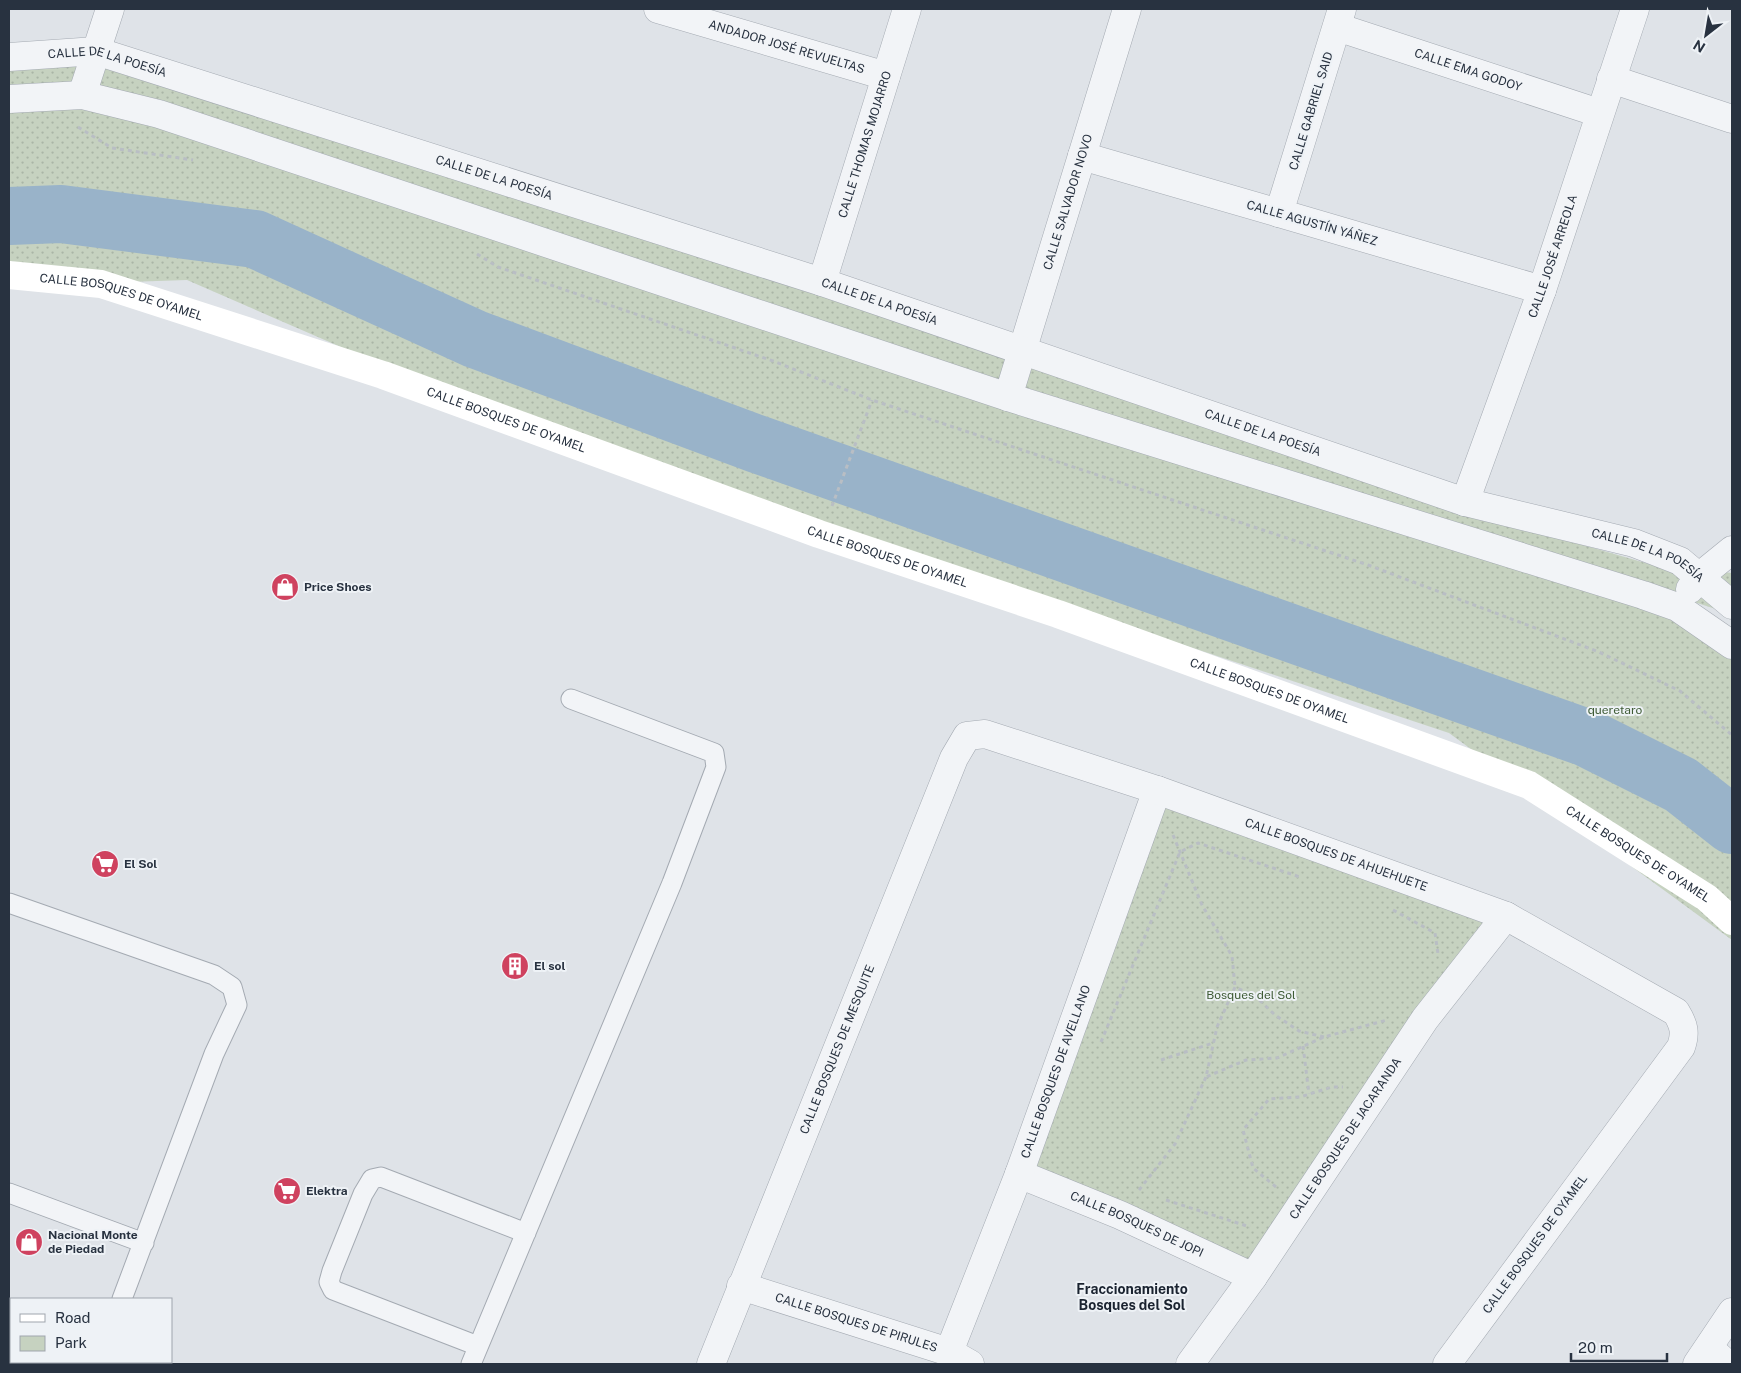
<svg xmlns="http://www.w3.org/2000/svg" width="1741" height="1373" font-family="'Public Sans',sans-serif">
	<style>
		.green { fill: url(#green-dots) }
		.lines { fill: none; stroke-linecap: round; stroke-linejoin: round }
		.river { stroke: #99b3c9; stroke-width: 58 }
		.service-casing { stroke: #a4aab2; stroke-width: 21 }
		.pedestrian-casing { stroke: #a4aab2; stroke-width: 29 }
		.minor-casing { stroke: #a4aab2; stroke-width: 29 }
		.tertiary-casing { stroke: #a4aab2; stroke-width: 29 }
		.primary-casing { stroke: #9ea8b4; stroke-width: 29 }
		.path { stroke: #b9bec4; stroke-width: 3; stroke-dasharray: 4 4; stroke-linecap: butt }
		.service { stroke: #f2f4f7; stroke-width: 19 }
		.pedestrian { stroke: #f2f4f7; stroke-width: 28 }
		.minor { stroke: #f2f4f7; stroke-width: 28 }
		.tertiary { stroke: #f2f4f7; stroke-width: 28 }
		.secondary { stroke: #fff; stroke-width: 28 }
		.primary { stroke: #fff; stroke-width: 28 }
		.labels { text-anchor: middle; dominant-baseline: central; stroke-width: 4; stroke-linejoin: round; paint-order: stroke }
		.street-label { font-size: 12px; fill: #283240; stroke: #eef2f6 }
		.poi-label { font-size: 12px; font-weight: bold; fill: #283240; stroke: #eef2f6; text-anchor: start }
		.park-label { font-size: 12px; fill: #3e5b35; stroke: #eef2f6 }
		.neighbourhood-label { font-size: 14px; font-weight: bold; fill: #1a2330; stroke: #eef2f6 }
	</style>
	<defs>
		<pattern id="green-dots" width="8" height="8" patternUnits="userSpaceOnUse" patternTransform="scale(1.25)"><rect width="8" height="8" fill="#c6d2c0"/><path d="M2 2h.1M6 6h.1" fill="none" stroke="#aab5a6" stroke-width="1.8" stroke-linecap="round"/></pattern>
	</defs>
	<rect width="100%" height="100%" fill="#dfe3e8"/>
	<path class="green" d="M92 65 147 77 768 278 1444 505 1649 564 1732 573V618L1722 611 135 102 9 92V67Z
		M31 98 240 141 1677 607 1732 657V940L1449 733 518 424 187 280 9 286V99Z
		M1157 790 1506 916 1253 1277 1019 1174Z"/>
	<g class="lines">
		<path class="river" d="M9 216 61 214 255 239 475 339 757 444 1587 738 1681 785 1732 825"/>
		<g class="service-casing">
			<path id="service" d="M9 903 214 975 232 987 237 1005 214 1054 122 1299
				M9 1193 144 1243
				M478 1346 333 1290 329 1282 332 1271 363 1194 372 1179 381 1177 526 1233
				M97 1364 98 1362
				M471 1364 672 883 716 767 714 753 571 699"/>
		</g>
		<g class="pedestrian-casing">
			<path id="pedestrian" d="M1611 79 1732 119
				M1082 156 1279 213"/>
		</g>
		<g class="minor-casing">
			<g id="minor">
				<path id="s1" d="M658 9 886 76"/>
				<path d="M1342 9 1279 213 1542 290"/>
				<path id="s2" d="M1337 27 1599 113"/>
				<path d="M82 95 110 9"/>
				<path id="s3" d="M822 282 907 9"/>
				<path id="s4" d="M1008 397 1127 9"/>
				<path id="s5" d="M1465 502 1542 290 1635 9"/>
				<path id="s6" d="M1019 1174 1120 1215 1253 1277"/>
				<path id="s7" d="M741 1286 949 1352 970 1364"/>
				<path d="M1709 1348 1727 1364"/>
				<path id="s8" d="M949 1352 1019 1174 1157 790"/>
				<path id="s9" d="M711 1364 954 758 967 736 985 734 1157 790 1506 916 1676 1012C1684 1025 1686 1033 1681 1047L1447 1364"/>
				<path id="s10" d="M1190 1364 1253 1277 1425 1019 1506 916"/>
				<path d="M1697 1364 1732 1312"/>
			</g>
		</g>
		<g class="tertiary-casing">
			<g id="tertiary">
				<path id="s11" d="M9 57 96 51 822 282 1465 502 1634 543 1680 561 1732 605"/>
				<path d="M9 99 82 95 159 114 1008 397 1643 595 1677 607 1732 645"/>
				<path d="M1690 589 1700 576 1732 550"/>
			</g>
		</g>
		<g class="primary-casing">
			<path id="primary" d="M9 1337 11 1338
				M76 1362 82 1364"/>
		</g>
		<path class="path" d="M78 127 112 148 193 160
			M477 254 498 267 773 361 872 400 1368 565 1599 652 1680 691 1732 735
			M832 506 872 400
			M1173 835 1202 905 1232 956 1235 987
			M1393 910 1435 933 1438 954
			M1324 1037 1299 1031 1275 1015 1256 997 1235 987 1217 1027 1206 1077 1246 1060 1277 1058 1324 1037 1387 1020
			M1101 1042 1180 852 1198 843 1300 877
			M1303 1046 1309 1094
			M1161 1060 1213 1043
			M1276 1187 1253 1168 1243 1130 1269 1099 1300 1097 1332 1087H1343
			M1139 1190 1175 1144 1206 1077
			M1166 1200 1250 1227"/>
		<use href="#service" class="service"/>
		<use href="#pedestrian" class="pedestrian"/>
		<use href="#minor" class="minor"/>
		<use href="#tertiary" class="tertiary"/>
		<path class="secondary" id="s12" d="M9 275 101 284 383 375 819 534 1058 614 1529 785 1707 898 1732 921"/>
		<use href="#primary" class="primary"/>
	</g>
	<defs>
		<g id="shop-disc" transform="scale(1.4375)"><circle r="9.5" fill="#cf425f" stroke="#eef2f6"/><path d="M-5-2.5h2.3a2.7 3.5 0 0 1 5.4 0H5L5.5 6h-11ZM-1.5-2.5h3a1.5 2.3 0 0 0-3 0Z" fill="#fff"/></g>
		<g id="supermarket-disc" transform="scale(1.4375)"><circle r="9.5" fill="#cf425f" stroke="#eef2f6"/><path d="M-6-5.5h2.5l.6 2H6L4.5 2H-2.5L-4.4-4H-6ZM-1.5 3.2a1.3 1.3 0 1 0 .1 0ZM3 3.2a1.3 1.3 0 1 0 .1 0Z" fill="#fff"/></g>
		<g id="building-disc" transform="scale(1.4375)"><circle r="9.5" fill="#cf425f" stroke="#eef2f6"/><path d="M-4-6H4V6H1V3H-1V6H-4ZM-2.5-4.3h1.7v1.8h-1.7ZM.8-4.3h1.7v1.8H.8ZM-2.5-1h1.7V.8h-1.7ZM.8-1h1.7V.8H.8Z" fill="#fff"/></g>
	</defs>
	<g fill-rule="evenodd">
		<use href="#shop-disc" x="285" y="587"/>
		<use href="#supermarket-disc" x="105" y="864"/>
		<use href="#building-disc" x="515" y="966"/>
		<use href="#supermarket-disc" x="287" y="1191"/>
		<use href="#shop-disc" x="29" y="1242"/>
	</g>
	<g class="labels">
		<g class="street-label">
			<text stroke="none"><textPath href="#s1" startOffset="134">ANDADOR JOSÉ REVUELTAS</textPath></text>
			<text stroke="none"><textPath href="#s11" startOffset="100">CALLE DE LA POESÍA</textPath></text>
			<text stroke="none"><textPath href="#s2" startOffset="138">CALLE EMA GODOY</textPath></text>
			<text transform="translate(1311 111) rotate(-73)">CALLE GABRIEL SAID</text>
			<text stroke="none"><textPath href="#s3" startOffset="144">CALLE THOMAS MOJARRO</textPath></text>
			<text stroke="none"><textPath href="#s11" startOffset="505">CALLE DE LA POESÍA</textPath></text>
			<text stroke="none"><textPath href="#s4" startOffset="204">CALLE SALVADOR NOVO</textPath></text>
			<text transform="translate(1312 223) rotate(16)">CALLE AGUSTÍN YÁÑEZ</text>
			<text stroke="none"><textPath href="#s5" startOffset="261">CALLE JOSÉ ARREOLA</textPath></text>
			<text stroke="none"><textPath href="#s12" startOffset="115">CALLE BOSQUES DE OYAMEL</textPath></text>
			<text stroke="none"><textPath href="#s11" startOffset="910">CALLE DE LA POESÍA</textPath></text>
			<text stroke="none"><textPath href="#s12" startOffset="520">CALLE BOSQUES DE OYAMEL</textPath></text>
			<text stroke="none"><textPath href="#s11" startOffset="1315">CALLE DE LA POESÍA</textPath></text>
			<text stroke="none"><textPath href="#s12" startOffset="925">CALLE BOSQUES DE OYAMEL</textPath></text>
			<text stroke="none"><textPath href="#s11" startOffset="1720">CALLE DE LA POESÍA</textPath></text>
			<text stroke="none"><textPath href="#s12" startOffset="1330">CALLE BOSQUES DE OYAMEL</textPath></text>
			<text stroke="none"><textPath href="#s9" startOffset="1068">CALLE BOSQUES DE AHUEHUETE</textPath></text>
			<text stroke="none"><textPath href="#s12" startOffset="1735">CALLE BOSQUES DE OYAMEL</textPath></text>
			<text stroke="none"><textPath href="#s9" startOffset="339">CALLE BOSQUES DE MESQUITE</textPath></text>
			<text stroke="none"><textPath href="#s8" startOffset="300">CALLE BOSQUES DE AVELLANO</textPath></text>
			<text stroke="none"><textPath href="#s10" startOffset="274">CALLE BOSQUES DE JACARANDA</textPath></text>
			<text stroke="none"><textPath href="#s6" startOffset="128">CALLE BOSQUES DE JOPI</textPath></text>
			<text transform="translate(1535 1244) rotate(-54)">CALLE BOSQUES DE OYAMEL</text>
			<text stroke="none"><textPath href="#s7" startOffset="121">CALLE BOSQUES DE PIRULES</textPath></text>
		</g>
		<g class="poi-label">
			<text x="304" y="587">Price Shoes</text>
			<text x="124" y="864">El Sol</text>
			<text x="534" y="966">El sol</text>
			<text x="306" y="1191">Elektra</text>
			<text x="48" y="1235">Nacional Monte<tspan x="48" dy="14">de Piedad</tspan></text>
		</g>
		<g class="park-label">
			<text x="1615" y="710">queretaro</text>
			<text x="1251" y="995">Bosques del Sol</text>
		</g>
		<g class="neighbourhood-label">
			<text x="1132" y="1289">Fraccionamiento<tspan x="1132" dy="16">Bosques del Sol</tspan></text>
		</g>
	</g>
	<rect width="1741" height="1373" fill="none" stroke="#283240" stroke-width="20"/>
	<rect x="10" y="1298" width="162" height="65" fill="#eef2f6" stroke="#9fa5ad"/>
	<rect x="20" y="1314" width="25" height="8" fill="#ffffff" stroke="#9fa5ad"/>
	<text x="55" y="1323" font-size="15" fill="#283240">Road</text>
	<rect x="20" y="1336" width="25" height="15" fill="#c6d2c0" stroke="#9fa5ad"/>
	<text x="55" y="1348" font-size="15" fill="#283240">Park</text>
	<g transform="translate(1706 35) rotate(211)" stroke="#eef2f6" stroke-width="4" paint-order="stroke">
	<path d="M0-4L9 19L0 12L-9 19Z" fill="#283240"/>
	<text y="-8" font-size="14" font-weight="bold" text-anchor="middle" fill="#283240">N</text>
	</g>
	<path d="M1571 1353v8h96v-8" fill="none" stroke="#283240" stroke-width="2.5"/>
	<text x="1578" y="1353" font-size="15" fill="#283240" stroke="#eef2f6" stroke-width="4" paint-order="stroke">20 m</text>
</svg>
